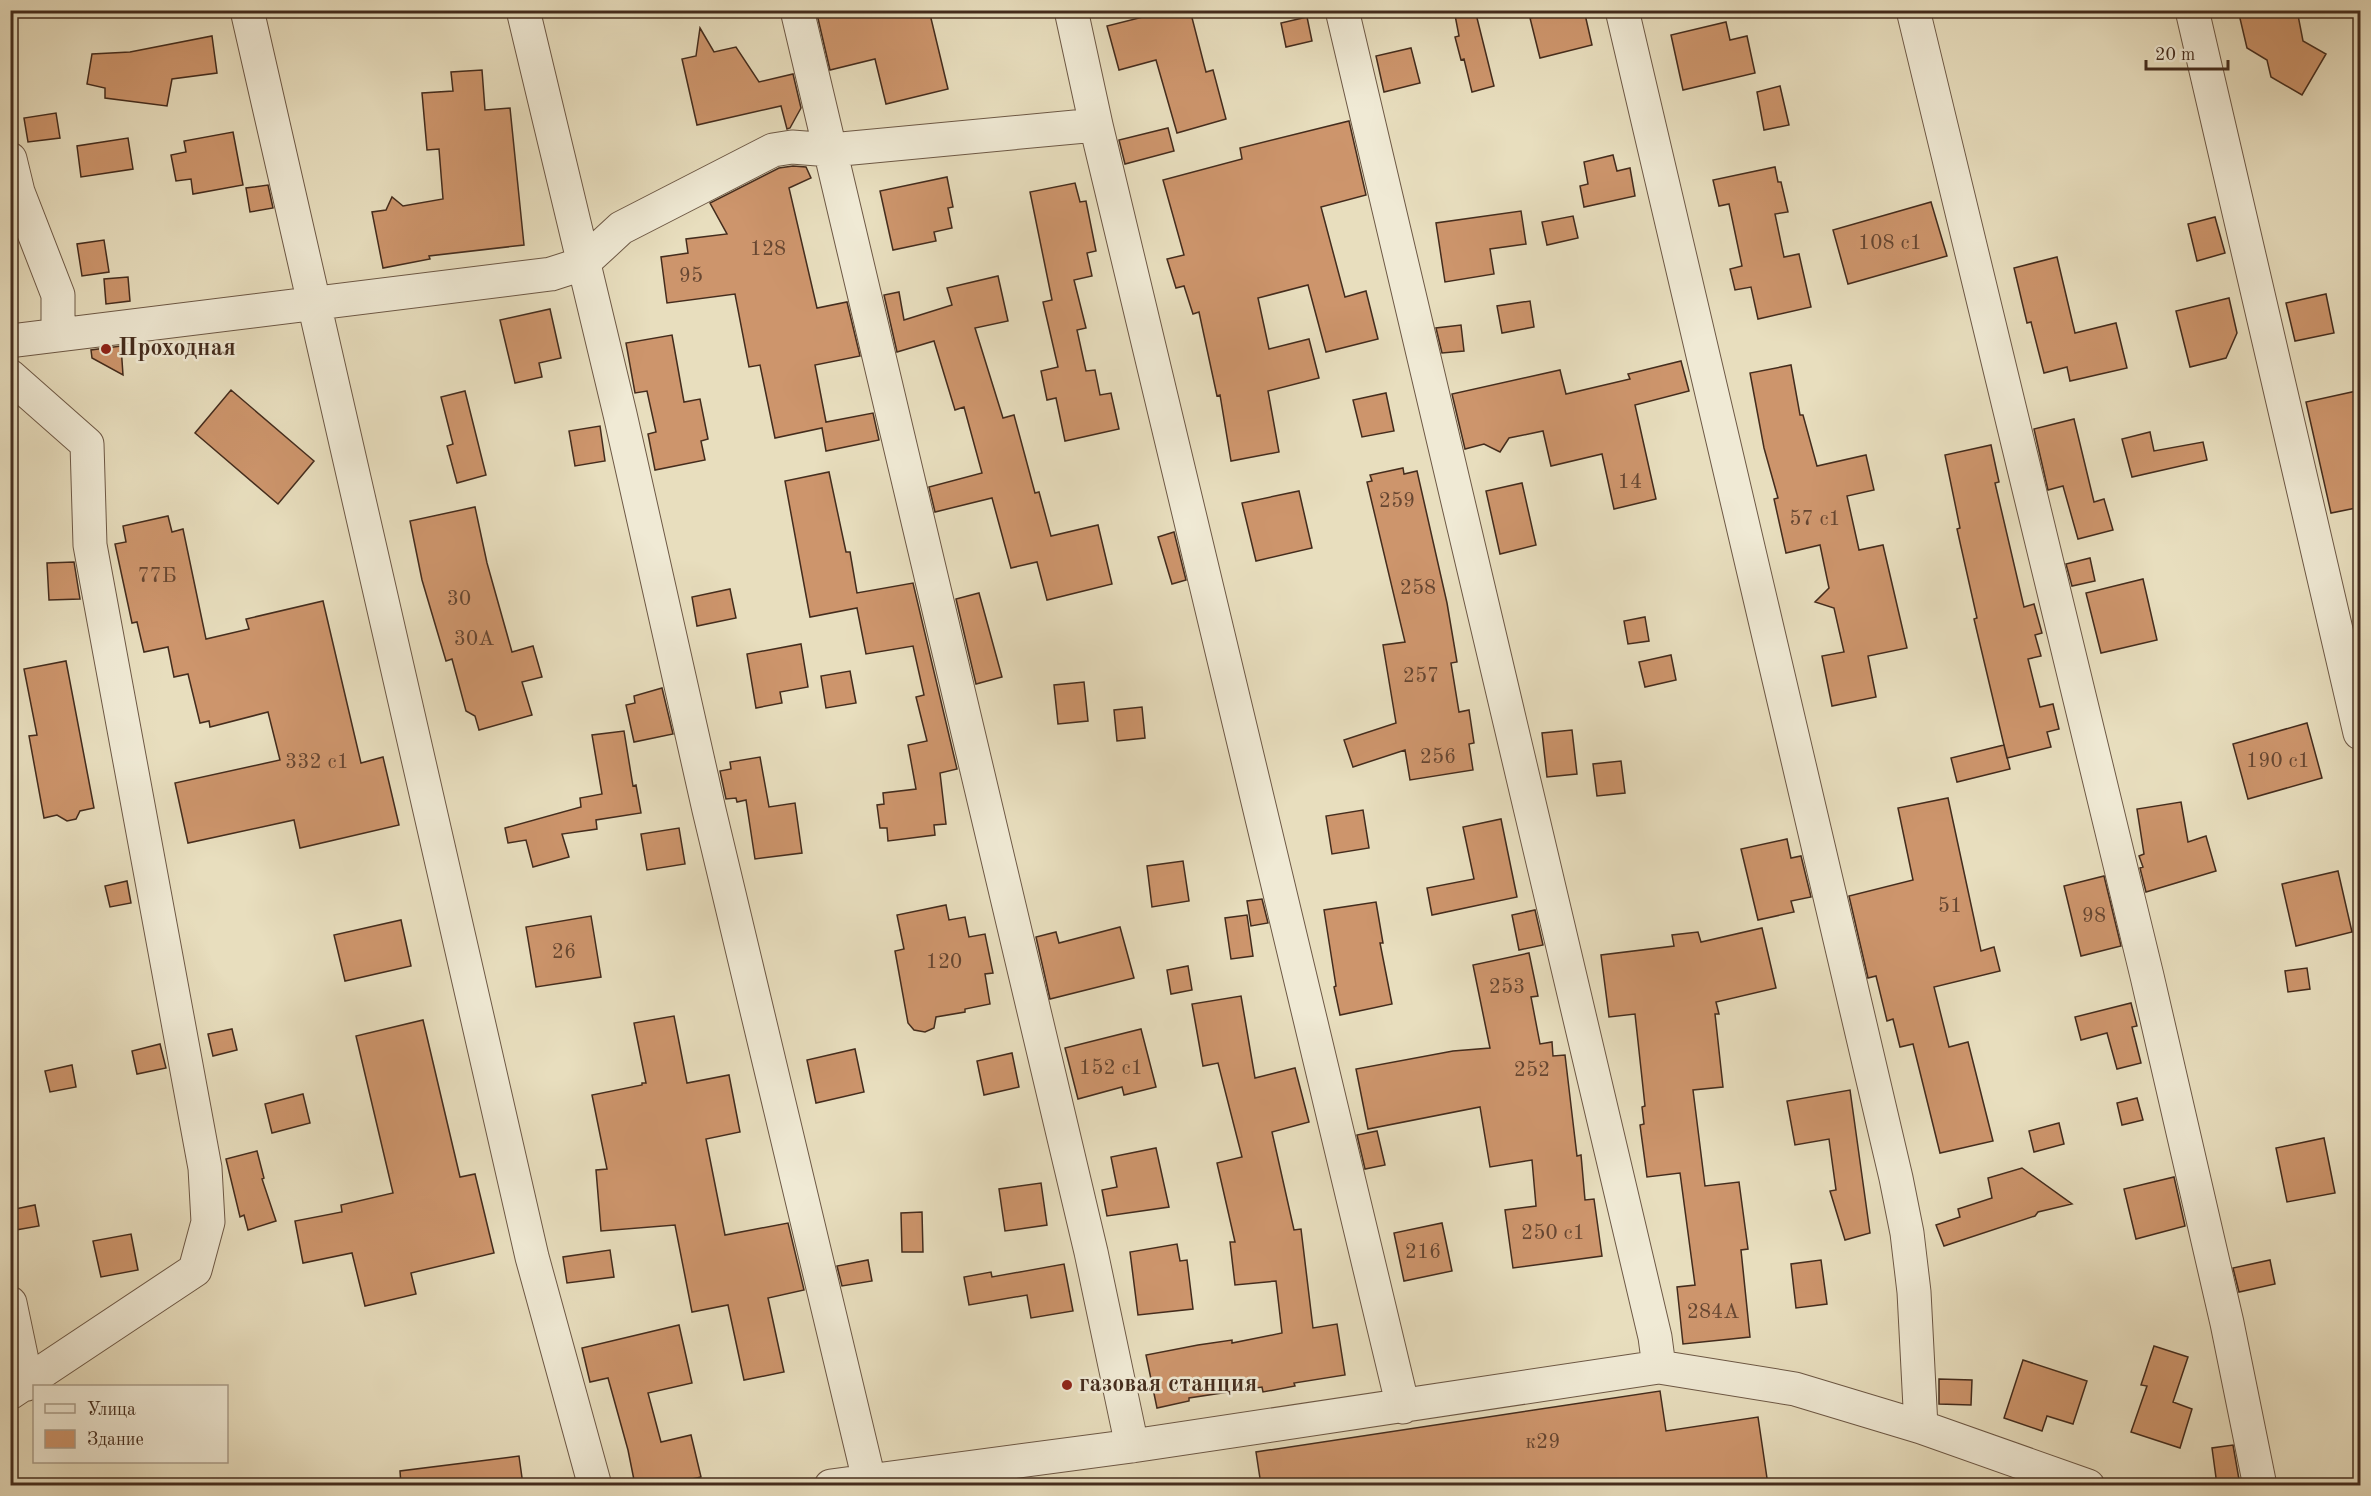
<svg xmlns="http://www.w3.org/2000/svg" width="2371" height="1496" font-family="'Old Standard TT',serif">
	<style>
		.building { fill: #cd956c; stroke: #442c1d; stroke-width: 1.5 }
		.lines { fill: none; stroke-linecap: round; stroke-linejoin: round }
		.minor-casing { stroke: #6d5845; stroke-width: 35 }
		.minor { stroke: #f0ead5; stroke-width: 33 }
		.poi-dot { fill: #8f2418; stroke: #f0ead5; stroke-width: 2 }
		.labels { text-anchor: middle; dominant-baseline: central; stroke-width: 5; stroke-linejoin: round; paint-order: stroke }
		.number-label { font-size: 21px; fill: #664631 }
		.poi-label { font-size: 24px; font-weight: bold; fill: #442c1d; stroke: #f0ead5; text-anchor: start }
	</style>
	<rect width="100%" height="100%" fill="#e8debe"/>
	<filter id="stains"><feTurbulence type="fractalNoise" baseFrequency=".00333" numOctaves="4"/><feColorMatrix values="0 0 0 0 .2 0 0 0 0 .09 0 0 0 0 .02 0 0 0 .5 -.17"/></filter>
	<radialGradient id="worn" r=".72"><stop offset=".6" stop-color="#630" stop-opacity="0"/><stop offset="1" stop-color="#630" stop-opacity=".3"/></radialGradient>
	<path class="building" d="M816 10H929L948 89 886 104 875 59 830 70Z
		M1141 10H1190L1206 72 1213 70 1226 119 1177 133 1156 60 1119 70 1107 26 1143 17Z
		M1454 10H1475L1494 86 1472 92 1464 59 1461 60 1455 37 1459 36Z
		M1547 10H1584L1592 45 1540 58 1530 18 1548 14Z
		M2238 10H2297L2303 41 2326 54 2302 95 2271 77 2267 60 2247 48Z
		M1307 17 1312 41 1286 47 1281 23Z
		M1726 22 1730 40 1747 36 1755 73 1683 90 1671 35Z
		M700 28 714 52 736 47 759 82 793 74 801 108 790 128 787 129 781 106 697 125 682 59 696 56Z
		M212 36 217 73 172 79 167 106 105 98V88L87 84 92 54 130 52Z
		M1411 48 1420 83 1384 92 1376 56Z
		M482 70 485 110 510 108 524 245 429 256 430 259 383 268 372 212 386 210 392 197 403 206 443 199 439 149 427 150 422 93 453 91 451 72Z
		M1780 86 1789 125 1764 130 1757 92Z
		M56 113 60 138 28 142 24 118Z
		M1349 121 1366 195 1321 207 1345 297 1366 291 1378 339 1326 352 1308 285 1258 298 1269 349 1309 339 1319 378 1268 391 1279 452 1231 461 1220 395 1217 396 1199 312 1193 314 1184 286 1176 288 1167 259 1184 255 1163 180 1242 159 1240 148Z
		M1168 128 1174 151 1125 164 1119 140Z
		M233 132 243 185 193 194 191 179 176 181 171 155 186 152 184 141Z
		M128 138 133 169 81 177 77 146Z
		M1613 155 1617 171 1630 168 1635 196 1584 207 1580 186 1588 184 1584 162Z
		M793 166 806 167 811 178 789 188 817 308 847 302 860 356 815 365 826 422 873 413 879 440 826 451 822 428 775 438 760 365 749 367 735 294 667 303 661 257 688 253 686 239 727 234 710 203 779 168Z
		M1775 167 1778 182H1781L1788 212 1775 214 1784 257 1799 254 1811 307 1758 319 1751 287 1735 290 1730 269 1742 266 1729 204 1719 206 1713 180Z
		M947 177 953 207 948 208 952 228 934 232 936 241 893 250 880 191Z
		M1075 183 1080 202 1086 201 1096 251 1087 253 1092 276 1074 280 1086 328 1077 330 1086 371 1095 370 1100 395 1111 393 1119 429 1065 441 1056 398 1047 400 1041 371 1058 367 1043 302 1052 300 1030 192Z
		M268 185 273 208 250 212 246 188Z
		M1931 202 1947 256 1848 284 1833 230Z
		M1521 211 1526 244 1490 249 1494 274 1445 282 1436 223Z
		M1573 216 1578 238 1547 245 1542 222Z
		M2215 217 2225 253 2197 261 2188 224Z
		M104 240 109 272 82 276 77 244Z
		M2057 257 2075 333 2116 323 2127 368 2070 381 2067 367 2044 373 2031 322 2027 323 2014 268Z
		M998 276 1008 321 975 328 1003 418 1014 415 1035 493 1039 492 1051 536 1098 525 1112 584 1047 600 1037 562 1011 568 992 498 935 512 929 487 982 473 964 407 955 410 934 341 897 352 884 295 899 292 904 320 952 305 947 288Z
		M128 277 130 301 106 304 104 279Z
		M2326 294 2334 333 2295 341 2286 303Z
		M2229 298 2237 333 2226 358 2190 367 2176 311Z
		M1530 301 1534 327 1502 333 1497 306Z
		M550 309 561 358 539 363 542 377 515 383 500 320Z
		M1461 325 1464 351 1442 353 1436 328Z
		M672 335 684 402 700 399 708 439 701 441 705 460 655 470 648 434 656 432 647 391 635 393 626 343Z
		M121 346 123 375 92 358 91 350Z
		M1681 361 1689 391 1635 405 1656 499 1614 509 1602 454 1551 466 1543 431 1509 438 1500 452 1484 444 1465 449 1452 394 1560 370 1566 394 1630 379 1628 374Z
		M1791 365 1800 415H1803L1817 466 1866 455 1874 490 1847 496 1859 550 1883 545 1907 648 1868 656 1876 697 1832 706 1822 656 1844 652 1834 608 1815 602 1829 588 1820 545 1786 553 1774 499 1778 498 1764 448 1750 373Z
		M231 390 314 461 278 504 195 433Z
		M2361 390V507L2331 513 2306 402Z
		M465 391 486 475 457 483 447 446 453 444 441 397Z
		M1386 393 1394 431 1362 437 1353 400Z
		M2074 419 2094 502 2104 499 2113 530 2078 539 2063 486 2048 490 2034 429Z
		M600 426 605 461 575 466 569 431Z
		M2150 432 2154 451 2203 442 2207 460 2132 477 2122 439Z
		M1991 445 1999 482 1995 483 2024 607 2034 604 2042 633 2035 635 2041 656 2028 659 2040 707 2053 704 2059 729 2047 732 2051 747 2007 758 1974 619 1977 618 1957 529 1960 528 1945 455Z
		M1403 468 1404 474 1417 471 1447 603 1457 662 1451 663 1459 712 1469 710 1474 743 1469 744 1473 770 1410 780 1405 750 1353 767 1344 740 1396 723 1383 645 1405 642 1367 482 1372 481 1370 475Z
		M829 472 846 552H850L857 593 913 583 957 769 940 773 946 824 934 825 935 835 888 841 887 828H880L877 805 884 804 883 793 916 789 908 745 927 741 916 697 924 695 913 646 866 654 857 608 810 617 785 481Z
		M1522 483 1536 545 1500 554 1486 491Z
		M1299 491 1312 548 1256 561 1242 503Z
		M475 507 487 563 512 652 533 646 542 677 522 682 532 715 479 730 475 716 466 711 452 659 446 661 422 580 410 521Z
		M168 516 172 532 183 529 206 639 249 629 246 619 323 601 361 763 383 757 399 825 300 848 294 820 188 843 175 783 280 760 268 712 210 727 209 721 200 723 188 674 174 677 168 647 144 652 137 622 132 623 115 544 126 542 123 526Z
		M1174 532 1186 580 1172 584 1158 537Z
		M2090 558 2095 581 2072 586 2066 564Z
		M74 562 80 599 49 600 47 563Z
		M2143 579 2157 640 2101 653 2086 593Z
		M730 589 736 618 697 626 692 597Z
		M979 593 1002 677 976 684 956 599Z
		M1645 617 1649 641 1628 644 1624 621Z
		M801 644 808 687 780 692 782 703 756 708 747 654Z
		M1671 655 1676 680 1645 687 1639 662Z
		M66 661 94 808 80 811 76 819 67 821 57 815 44 818 29 736 37 735 24 669Z
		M850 671 856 703 826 708 821 676Z
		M1084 682 1088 721 1058 724 1054 685Z
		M662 688 673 734 634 742 626 705 635 703 634 696Z
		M1142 707 1145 738 1117 741 1114 710Z
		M2307 723 2322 778 2248 799 2233 744Z
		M1572 730 1577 774 1547 777 1542 733Z
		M624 731 633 786 636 785 641 813 596 820 597 829 562 834 569 857 533 867 526 840 508 843 505 828 581 807 580 798 602 794 592 735Z
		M2004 745 2010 769 1957 782 1951 758Z
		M760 757 769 807 795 803 802 853 755 859 746 800 737 802 736 798 726 799 720 771 731 769 730 762Z
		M1621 761 1625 793 1597 796 1593 764Z
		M1948 798 1981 951 1994 947 2000 971 1934 987 1949 1047 1968 1042 1993 1141 1940 1153 1913 1044 1900 1047 1893 1019 1887 1021 1876 976 1868 978 1849 896 1913 880 1898 808Z
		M2181 802 2188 842 2206 836 2216 871 2146 892 2140 868 2143 867 2139 856 2144 854 2137 809Z
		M1363 810 1369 848 1332 854 1326 816Z
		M1501 819 1517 897 1432 915 1427 888 1474 879 1463 827Z
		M679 828 685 864 647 870 641 834Z
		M1787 839 1791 858 1801 856 1811 897 1791 901 1794 912 1758 920 1741 849Z
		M1183 861 1189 901 1152 907 1147 866Z
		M2338 871 2352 932 2296 946 2282 884Z
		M2104 876 2121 946 2081 956 2064 886Z
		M127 881 131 903 110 907 105 886Z
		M1262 899 1268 923 1251 926 1247 901Z
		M1376 902 1383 943H1380L1392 1004 1340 1015 1334 987 1336 986 1324 910Z
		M946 905 949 920 965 917 969 937 985 934 993 973 985 974 990 1004 965 1009V1012L936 1017 934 1028 925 1032 914 1030 908 1023 895 951 904 949 897 915Z
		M1535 910 1543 945 1519 950 1512 915Z
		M1247 915 1253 956 1231 959 1225 918Z
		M591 916 601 977 536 987 526 927Z
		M401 920 411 966 345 981 334 935Z
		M1120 927 1134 978 1050 999 1036 937 1056 932 1059 943Z
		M1762 928 1776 988 1716 1002 1719 1014H1715L1723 1087 1693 1090 1705 1186 1739 1182 1748 1249 1741 1250 1750 1337 1683 1344 1677 1287 1695 1285 1680 1173 1647 1177 1640 1125 1644 1124 1642 1107 1645 1106 1635 1014 1609 1017 1601 955 1674 946 1672 935 1698 932 1701 942Z
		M1529 953 1538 996 1531 997 1540 1044 1552 1042 1553 1056 1565 1055 1577 1156 1581 1155 1585 1200 1594 1199 1602 1256 1513 1268 1505 1210 1536 1206 1532 1160 1490 1167 1480 1107 1368 1129 1356 1069 1453 1051 1490 1048 1473 965Z
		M1188 966 1192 990 1171 994 1167 970Z
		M2307 968 2310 989 2288 992 2285 971Z
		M1241 996 1255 1078 1295 1068 1309 1122 1272 1132 1294 1230 1301 1229 1313 1328 1337 1324 1345 1375 1294 1383 1295 1386 1263 1392 1262 1387 1189 1398V1401L1157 1408 1146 1355 1198 1345 1232 1340V1343L1282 1333 1276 1281 1235 1285 1230 1242H1235L1217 1163 1242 1157 1218 1063 1203 1066 1192 1004Z
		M2131 1003 2137 1026 2132 1027 2141 1063 2117 1069 2107 1033 2081 1040 2075 1017Z
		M674 1016 687 1083 729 1075 740 1132 706 1139 725 1235 788 1223 804 1290 768 1298 784 1372 744 1380 728 1305 692 1312 675 1225 601 1231 596 1170 607 1169 592 1095 642 1085V1083H646L634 1023Z
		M423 1020 460 1177 475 1174 494 1253 411 1273 416 1294 365 1306 352 1253 303 1263 295 1221 342 1212 341 1205 393 1193 356 1036Z
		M232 1029 237 1050 213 1056 208 1034Z
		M1141 1029 1156 1087 1124 1095 1122 1087 1078 1099 1065 1048Z
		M160 1044 166 1068 137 1074 132 1051Z
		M855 1049 864 1092 816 1103 807 1060Z
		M1012 1053 1019 1087 984 1095 977 1061Z
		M72 1065 76 1087 50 1092 45 1071Z
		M1850 1090 1870 1233 1845 1240 1830 1191 1836 1190 1829 1139 1795 1145 1787 1101Z
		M303 1094 310 1123 272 1133 265 1104Z
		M2137 1098 2143 1120 2122 1125 2117 1103Z
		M2059 1123 2064 1144 2034 1152 2029 1131Z
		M1377 1131 1385 1165 1365 1169 1357 1135Z
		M2324 1138 2335 1193 2287 1202 2276 1148Z
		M1156 1148 1169 1207 1107 1216 1102 1190 1117 1187 1111 1157Z
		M257 1151 264 1178 262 1179 276 1221 248 1230 244 1215 240 1217 226 1159Z
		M2022 1168 2072 1204 2038 1212 2035 1216 1944 1246 1936 1225 1960 1217 1958 1209 1992 1198 1988 1178Z
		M2174 1177 2185 1226 2136 1239 2124 1189Z
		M1041 1183 1047 1225 1005 1231 999 1189Z
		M35 1205 39 1226 10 1231V1210Z
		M922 1212 923 1252H902L901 1213Z
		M1442 1223 1452 1271 1404 1281 1394 1233Z
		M131 1234 138 1270 101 1277 93 1241Z
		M1177 1244 1180 1261 1187 1260 1193 1309 1138 1315 1130 1252Z
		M610 1250 614 1277 567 1283 563 1257Z
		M868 1260 872 1281 842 1286 837 1266Z
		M1821 1260 1827 1304 1796 1308 1791 1264Z
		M2270 1260 2275 1284 2239 1292 2233 1268Z
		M1064 1264 1073 1311 1031 1318 1027 1295 969 1305 964 1277 991 1272 992 1277Z
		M679 1325 692 1383 648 1393 661 1442 691 1435 701 1477 665 1485H635L628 1450 608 1378 590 1382 582 1348Z
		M2154 1346 2188 1357 2173 1402 2192 1409 2180 1448 2131 1432 2147 1386 2141 1385Z
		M2023 1360 2087 1381 2073 1424 2047 1416 2042 1431 2004 1418Z
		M1939 1379 1972 1380 1971 1405 1939 1404Z
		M1660 1391 1666 1431 1758 1417 1768 1485H1261L1256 1452Z
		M2233 1445 2240 1485H2217L2212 1448Z
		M519 1456 523 1485H401L400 1471Z"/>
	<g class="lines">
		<g class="minor-casing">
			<path id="minor" d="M247 10 532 1257 595 1486
				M523 10 620 414 709 810 869 1480
				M797 10 1091 1252 1132 1446
				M1071 10 1096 125 1403 1407
				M1342 10 1655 1337 1659 1367
				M1622 10 1896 1178 1907 1233 1914 1292 1921 1427
				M1913 10 2147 976 2227 1323 2260 1486
				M2192 10 2360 733
				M10 159 18 192 58 295V333
				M10 341 551 274 582 264 621 228 773 150 792 147 831 150 1096 125
				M10 376 87 444 90 545 205 1168 208 1222 195 1270 10 1393
				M10 1303 27 1384
				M831 1486 1132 1446 1659 1367 1795 1389 1921 1427 2088 1486"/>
		</g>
		<use href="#minor" class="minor"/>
	</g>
	<g class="poi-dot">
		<circle cx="106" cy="349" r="6"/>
		<circle cx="1067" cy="1385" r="6"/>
	</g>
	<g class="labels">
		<g class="number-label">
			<text x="1890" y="243">108 с1</text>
			<text x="768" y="249">128</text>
			<text x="691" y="276">95</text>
			<text x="1630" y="482">14</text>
			<text x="1397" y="501">259</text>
			<text x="1815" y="519">57 с1</text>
			<text x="157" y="576">77Б</text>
			<text x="1418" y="588">258</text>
			<text x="459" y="599">30</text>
			<text x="474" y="639">30А</text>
			<text x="1421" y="676">257</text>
			<text x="1438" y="757">256</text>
			<text x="2278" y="761">190 с1</text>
			<text x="317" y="762">332 с1</text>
			<text x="1950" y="906">51</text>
			<text x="2094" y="916">98</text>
			<text x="564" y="952">26</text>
			<text x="944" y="962">120</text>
			<text x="1507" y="987">253</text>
			<text x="1111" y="1068">152 с1</text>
			<text x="1532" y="1070">252</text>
			<text x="1553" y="1233">250 с1</text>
			<text x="1423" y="1252">216</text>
			<text x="1713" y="1312">284А</text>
			<text x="1543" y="1442">к29</text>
		</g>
		<g class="poi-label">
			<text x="118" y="349">Проходная</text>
			<text x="1079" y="1385">газовая станция</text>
		</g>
	</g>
	<rect width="2371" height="1496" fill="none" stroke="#e8debe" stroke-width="36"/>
	<rect x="12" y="12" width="2347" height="1472" fill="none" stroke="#442c1d" stroke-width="3"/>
	<rect x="18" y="18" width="2335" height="1460" fill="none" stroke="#442c1d" stroke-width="1.5"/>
	<rect x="33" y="1385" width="195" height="78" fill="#f0ead5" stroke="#ab9e8b" stroke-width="1.5"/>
	<rect x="45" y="1404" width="30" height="9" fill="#f0ead5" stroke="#ab9e8b" stroke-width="1.5"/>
	<text x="87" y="1415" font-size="18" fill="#442c1d">Улица</text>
	<rect x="45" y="1430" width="30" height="18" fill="#cd956c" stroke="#ab9e8b" stroke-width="1.5"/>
	<text x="87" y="1445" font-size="18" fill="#442c1d">Здание</text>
	<path d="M2146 60v9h82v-9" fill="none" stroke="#442c1d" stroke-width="3"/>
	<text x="2155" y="60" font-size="18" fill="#442c1d" stroke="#f0ead5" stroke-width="4.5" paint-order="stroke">20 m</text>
	<rect width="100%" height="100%" filter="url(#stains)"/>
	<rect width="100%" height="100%" fill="url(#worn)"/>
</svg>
